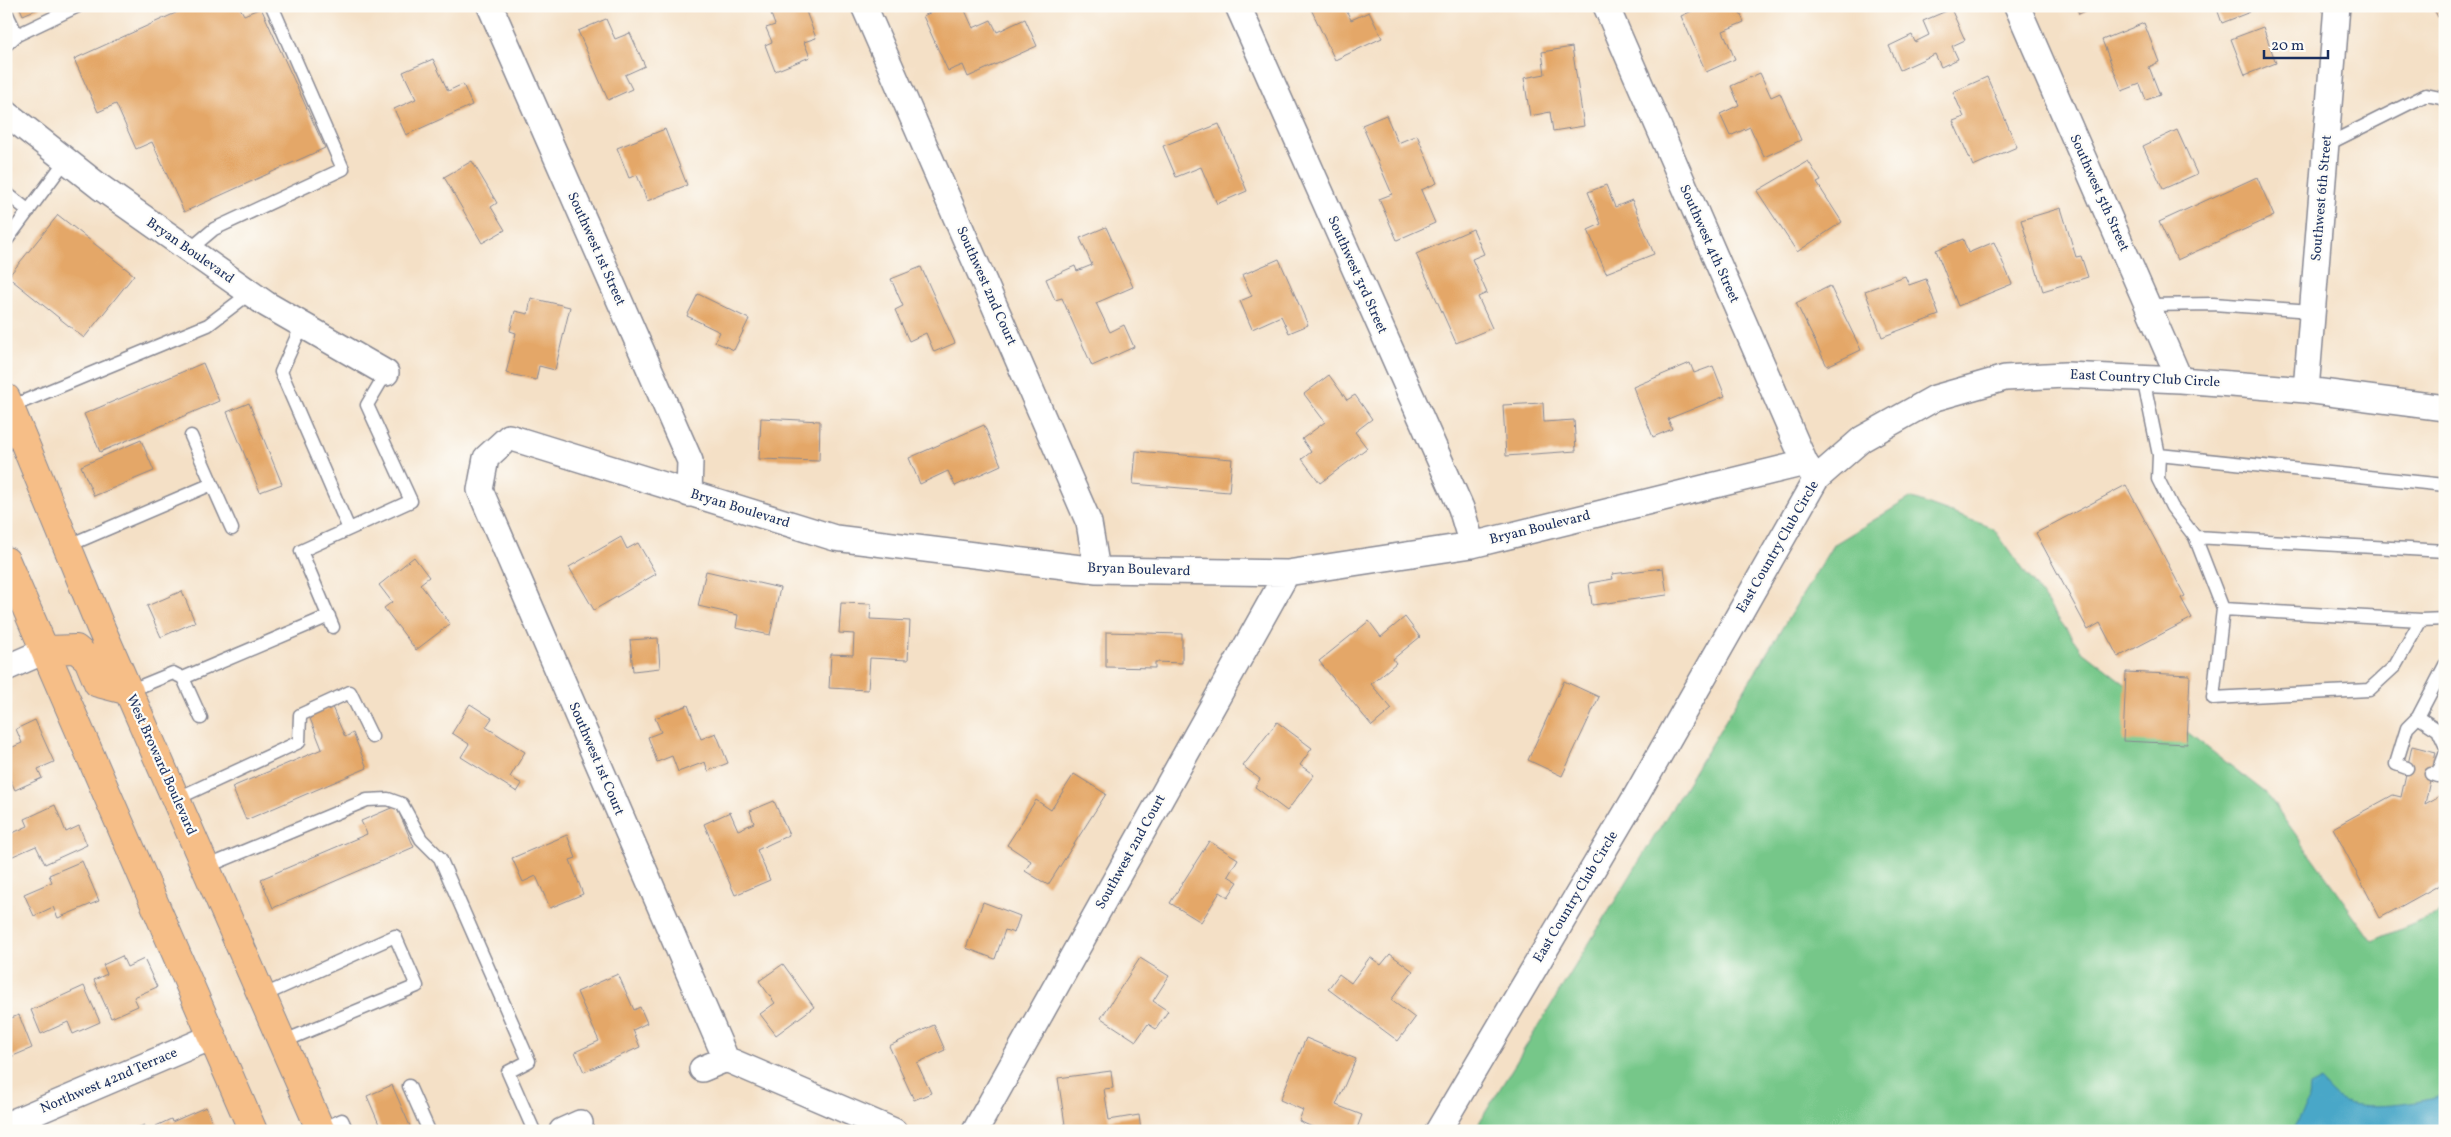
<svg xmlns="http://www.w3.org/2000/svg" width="2451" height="1137" font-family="Vollkorn,serif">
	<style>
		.green { fill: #76c789; stroke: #487b74 }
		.water { fill: #49a7c8; stroke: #326b93 }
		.building { fill: #e4a767 }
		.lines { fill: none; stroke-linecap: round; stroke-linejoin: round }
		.service-casing { stroke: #888892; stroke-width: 15 }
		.minor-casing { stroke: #888892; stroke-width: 28 }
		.primary-casing { stroke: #888892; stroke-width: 30 }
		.service { stroke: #fff; stroke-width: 12 }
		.minor { stroke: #fff; stroke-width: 25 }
		.primary { stroke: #f6be87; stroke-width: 28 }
		.labels { text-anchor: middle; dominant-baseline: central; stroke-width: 4.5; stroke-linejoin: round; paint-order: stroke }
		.street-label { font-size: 14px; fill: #1b2f5e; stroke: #fdfcf7 }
	</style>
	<rect width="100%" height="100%" fill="#fdfcf7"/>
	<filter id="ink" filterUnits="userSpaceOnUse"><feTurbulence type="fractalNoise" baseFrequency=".02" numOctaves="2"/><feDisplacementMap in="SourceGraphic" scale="10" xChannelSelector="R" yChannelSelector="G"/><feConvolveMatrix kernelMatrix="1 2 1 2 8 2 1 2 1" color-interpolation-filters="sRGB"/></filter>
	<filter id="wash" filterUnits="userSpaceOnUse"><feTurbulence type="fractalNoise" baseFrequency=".0096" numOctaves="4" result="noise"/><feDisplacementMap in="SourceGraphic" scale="20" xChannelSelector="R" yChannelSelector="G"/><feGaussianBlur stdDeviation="1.12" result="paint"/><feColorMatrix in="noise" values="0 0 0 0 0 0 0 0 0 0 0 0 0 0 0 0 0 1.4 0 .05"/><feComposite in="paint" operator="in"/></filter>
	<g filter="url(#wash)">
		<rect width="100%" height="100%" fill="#f4e0c6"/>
		<path class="green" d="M1910 498 1993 528 2081 650 2266 793 2372 941 2445 911V1131H1474L1833 545Z"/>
		<path class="water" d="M2320 1081C2326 1087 2332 1095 2340 1100 2360 1112 2423 1103 2445 1095V1131H2292L2309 1099 2310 1086Z"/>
		<g id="blocks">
			<path class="building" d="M19 6H44L23 15Z
				M191 6H239L244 15 261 8 325 148 184 212 152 142 136 149 116 104 98 112 74 59Z
				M768 6H804L816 38 804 42 810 57 775 71 765 45 772 42 766 28 775 25Z
				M945 6H963L973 28 991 20 997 32 1025 19 1037 46 968 77 963 65 948 71 923 16Z
				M1318 6H1344L1351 20 1369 12 1382 38 1335 60 1311 9Z
				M1703 6H1737L1744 22 1723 31 1735 59 1706 72 1681 16Z
				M2076 6H2096L2079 14Z
				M2216 6H2247L2250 12 2222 23Z
				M2432 6H2445V14L2438 17Z
				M1951 9 1965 40 1952 46 1958 59 1941 67 1935 54 1900 70 1889 46 1912 35 1915 42 1929 35 1923 21Z
				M606 19 615 39 630 33 645 66 625 75 632 89 608 100 578 31Z
				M2144 23 2159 62 2149 67 2160 95 2146 100 2140 84 2122 91 2102 40Z
				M2263 27 2276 63 2245 75 2231 39Z
				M1572 47 1584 126 1553 131 1550 112 1530 116 1524 78 1545 74 1542 52Z
				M433 59 448 91 463 84 472 105 406 135 394 109 416 99 403 72Z
				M1760 73 1771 97 1780 93 1801 140 1764 157 1750 127 1730 136 1720 114 1739 105 1731 86Z
				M1987 77 2017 147 1973 166 1953 121 1964 117 1953 92Z
				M1386 115 1398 143 1417 135 1437 183 1421 190 1435 223 1397 240 1379 199 1392 194 1362 125Z
				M1219 124 1247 191 1217 204 1201 167 1176 177 1163 146Z
				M665 129 687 185 647 201 637 175 629 178 617 148Z
				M2177 130 2197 174 2163 189 2143 146Z
				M472 161 497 203 491 207 505 230 482 243 444 177Z
				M1808 161 1821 181 1817 183 1842 222 1797 252 1757 191Z
				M2257 177 2274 216 2177 260 2159 222Z
				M1606 185 1615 207 1632 200 1654 254 1606 273 1588 230 1601 224 1588 192Z
				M2061 208 2076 257 2081 256 2088 277 2043 291 2021 220Z
				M58 215 134 275 84 338 8 277Z
				M1106 227 1133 287 1096 303 1110 332 1124 325 1134 347 1092 366 1062 298 1055 300 1046 279 1075 266 1077 271 1092 265 1080 238Z
				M1473 229 1484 254 1472 259 1487 293 1478 297 1492 328 1456 343 1416 254Z
				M1963 239 1968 253 1994 242 2012 284 1958 306 1936 250Z
				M1279 259 1308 325 1289 333 1281 316 1252 329 1240 301 1252 296 1242 275Z
				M921 267 955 343 934 352 926 333 909 341 895 310 903 306 891 279Z
				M1905 276 1909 285 1926 279 1939 315 1882 337 1865 291Z
				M1830 286 1861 350 1827 366 1796 303Z
				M698 294 749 319 734 350 715 342 720 332 687 316Z
				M531 298 570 307 555 370 539 366 536 380 506 373 516 333 510 331 515 311 528 314Z
				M203 363 219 401 100 452 84 414Z
				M1690 363 1694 373 1713 366 1725 396 1668 419 1672 429 1653 437 1633 387Z
				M1329 375 1347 400 1355 395 1372 419 1355 432 1367 448 1320 483 1302 459 1311 452 1302 439 1325 422 1304 394Z
				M249 403 282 484 260 492 227 412Z
				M1543 403 1544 422 1574 420 1576 451 1506 456 1503 405Z
				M761 418 820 421 819 461 759 459Z
				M984 425 1001 465 955 486 948 471 920 484 909 458Z
				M141 440 154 471 94 496 81 466Z
				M1136 451 1232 459 1229 492 1133 484Z
				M2126 485 2185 596 2181 598 2192 618 2118 657 2100 623 2088 630 2036 533Z
				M621 537 627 549 638 543 656 574 594 610 569 567Z
				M414 557 429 577 420 584 450 624 416 650 384 608 392 602 379 585Z
				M1663 568 1667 595 1592 605 1589 583 1613 579 1612 574Z
				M706 571 780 588 770 635 736 628 738 615 698 606Z
				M182 591 195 622 161 637 147 606Z
				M841 603 871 604 870 619 910 621 908 660 870 658 868 690 829 688 831 654 853 655 854 634 839 633Z
				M1405 617 1420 637 1393 659 1396 663 1371 684 1392 709 1372 726 1319 661 1369 621 1381 637Z
				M1106 632 1182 634V663L1155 662V668L1106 667Z
				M658 638 660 668 633 671 630 640Z
				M2126 672 2190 675 2187 744 2123 741Z
				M1564 681 1599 697 1562 776 1528 760Z
				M470 704 492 718 486 727 525 752 510 777 522 784 517 792 461 757 469 744 452 733Z
				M688 705 701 739 716 733 728 763 708 771 705 762 678 772 672 756 657 762 648 737 661 732 655 718Z
				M332 707 345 737 353 733 367 768 246 820 232 787 322 749 309 716Z
				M35 720 54 762 38 769 42 778 15 790 6 771V750L22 743 16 729Z
				M1277 722 1312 748 1300 765 1314 775 1287 811 1255 787 1260 779 1243 766Z
				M2412 746 2436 752 2425 804 2445 793V882L2380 918 2333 828 2393 795 2401 797Z
				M1074 774 1106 794 1048 885 1025 871 1031 861 1007 845 1036 800 1051 810Z
				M774 801 789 835 757 850 770 880 735 895 704 824 730 812 738 830 754 823 750 811Z
				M55 805 66 832 79 826 87 845 45 864 36 846 6 859V836L28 826 25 819Z
				M396 806 414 847 273 908 261 879 367 834 361 821Z
				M567 835 576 858 570 860 583 894 550 908 536 876 523 882 512 858Z
				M1209 841 1238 859 1228 876 1238 882 1228 897 1220 892 1201 922 1170 903Z
				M82 861 99 901 58 918 53 907 34 916 24 894 52 882 49 875Z
				M983 902 1020 916 1014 933 1005 930 995 959 966 948Z
				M1390 954 1413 971 1391 1000 1415 1018 1398 1041 1328 989 1339 974 1351 983 1370 957 1381 965Z
				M122 956 127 967 144 959 157 987 134 997 138 1006 111 1018 94 980 107 974 103 965Z
				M1140 958 1169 976 1153 1001 1168 1011 1156 1029 1148 1024 1136 1041 1101 1018Z
				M783 964 814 1007 776 1035 760 1014 775 1003 759 981Z
				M618 974 634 1010 640 1007 647 1023 633 1030 640 1047 584 1072 575 1052 599 1041 577 992Z
				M84 986 100 1022 73 1034 68 1022 41 1034 31 1010Z
				M19 1015 32 1048 6 1059V1020Z
				M934 1025 945 1050 917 1063 931 1093 914 1100 889 1046Z
				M1306 1038 1356 1059 1336 1105 1362 1115 1356 1131H1321L1299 1121 1303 1110 1280 1100Z
				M1111 1071 1113 1088 1104 1089 1109 1120 1139 1115 1141 1131H1066L1058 1078Z
				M392 1085 410 1126 400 1131H382L367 1096Z
				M206 1107 216 1131H158L156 1126 171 1119 172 1122Z
				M144 1125 146 1131H131Z"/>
		</g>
	</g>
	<g filter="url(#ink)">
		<use href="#blocks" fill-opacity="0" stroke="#888892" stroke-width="1"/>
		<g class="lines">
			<g class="service-casing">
				<path id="service" d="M6 12 17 35 6 45
					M17 35 78 6
					M2326 145 2426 95 2445 99
					M6 193 29 211
					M6 241 66 160
					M189 250 214 229 343 169 272 6
					M2148 305 2213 304 2312 311
					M302 325 281 372 349 529
					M2143 378 2159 455 2445 485
					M10 407 208 325 250 293
					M2159 455 2158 479 2172 507 2195 537 2445 551
					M212 484 232 529
					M2195 537 2223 609 2421 620 2445 619
					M67 546 212 484 191 436
					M2223 609 2213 698 2369 690 2395 666 2421 620
					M333 627 301 551 411 501 367 405 386 373
					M183 678 329 616
					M129 691 173 673 183 678 201 718
					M2418 717 2445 665
					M2407 768 2396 764 2407 728 2418 717 2438 730 2445 745
					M2431 774 2437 776 2445 755
					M176 799 299 742 300 715 350 692 372 737
					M206 867 367 800 388 799 402 804 421 839 440 858 529 1061 508 1072 534 1131
					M262 996 395 936 417 986 282 1042
					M409 1086 429 1131
					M320 1130 342 1120 347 1131"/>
			</g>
			<g class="minor-casing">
				<path id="minor" d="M490 6 690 461 689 494
					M864 6 1089 523 1097 570
					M1238 6 1461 508 1472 545
					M1606 6 1805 463 1813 475
					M2017 6 2180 380
					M6 113 100 187 266 304 386 373
					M2306 390 2337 6
					M6 668 47 650
					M726 1059 480 490 486 458 509 437 835 538 1097 570 1287 573 1472 545 1805 463
					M702 1069 726 1059 894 1131
					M6 1125 212 1037
					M562 1131 580 1123
					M975 1131 1287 573
					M1438 1131 1636 796 1816 479 1862 439 1935 398 2005 378 2065 375 2180 380 2306 390 2445 408"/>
			</g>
			<g class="primary-casing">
				<path id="primary" d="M6 398 100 626 321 1131
					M6 561 253 1131
					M47 650 76 649 88 659 98 683 129 691"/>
			</g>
			<use href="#service" class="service"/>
			<use href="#minor" class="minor"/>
			<use href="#primary" class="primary"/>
		</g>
	</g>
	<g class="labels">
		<g class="street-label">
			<text transform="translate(2099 193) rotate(66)">Southwest 5th Street</text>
			<text transform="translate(2322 198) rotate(-85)">Southwest 6th Street</text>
			<text transform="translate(1709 244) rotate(66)">Southwest 4th Street</text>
			<text transform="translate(596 249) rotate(66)">Southwest 1st Street</text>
			<text transform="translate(190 251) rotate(35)">Bryan Boulevard</text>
			<text transform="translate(1357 275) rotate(66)">Southwest 3rd Street</text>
			<text transform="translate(986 286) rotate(66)">Southwest 2nd Court</text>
			<text transform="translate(2145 379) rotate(3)">East Country Club Circle</text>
			<text transform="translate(740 509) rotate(17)">Bryan Boulevard</text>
			<text transform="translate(1540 528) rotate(-14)">Bryan Boulevard</text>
			<text transform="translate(1778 547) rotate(-60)">East Country Club Circle</text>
			<text transform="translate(1139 570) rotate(2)">Bryan Boulevard</text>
			<text transform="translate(596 759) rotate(67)">Southwest 1st Court</text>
			<text transform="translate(161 765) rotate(66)">West Broward Boulevard</text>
			<text transform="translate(1131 852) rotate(-61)">Southwest 2nd Court</text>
			<text transform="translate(1576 897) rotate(-59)">East Country Club Circle</text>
			<text transform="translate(109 1081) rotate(-23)">Northwest 42nd Terrace</text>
		</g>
	</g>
	<rect width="2451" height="1137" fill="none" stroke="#fdfcf7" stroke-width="25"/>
	<path d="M2264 50v8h64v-8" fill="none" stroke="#1b2f5e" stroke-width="2.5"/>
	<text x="2271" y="50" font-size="15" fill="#1b2f5e" stroke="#fdfcf7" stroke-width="4" paint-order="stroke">20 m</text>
</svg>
